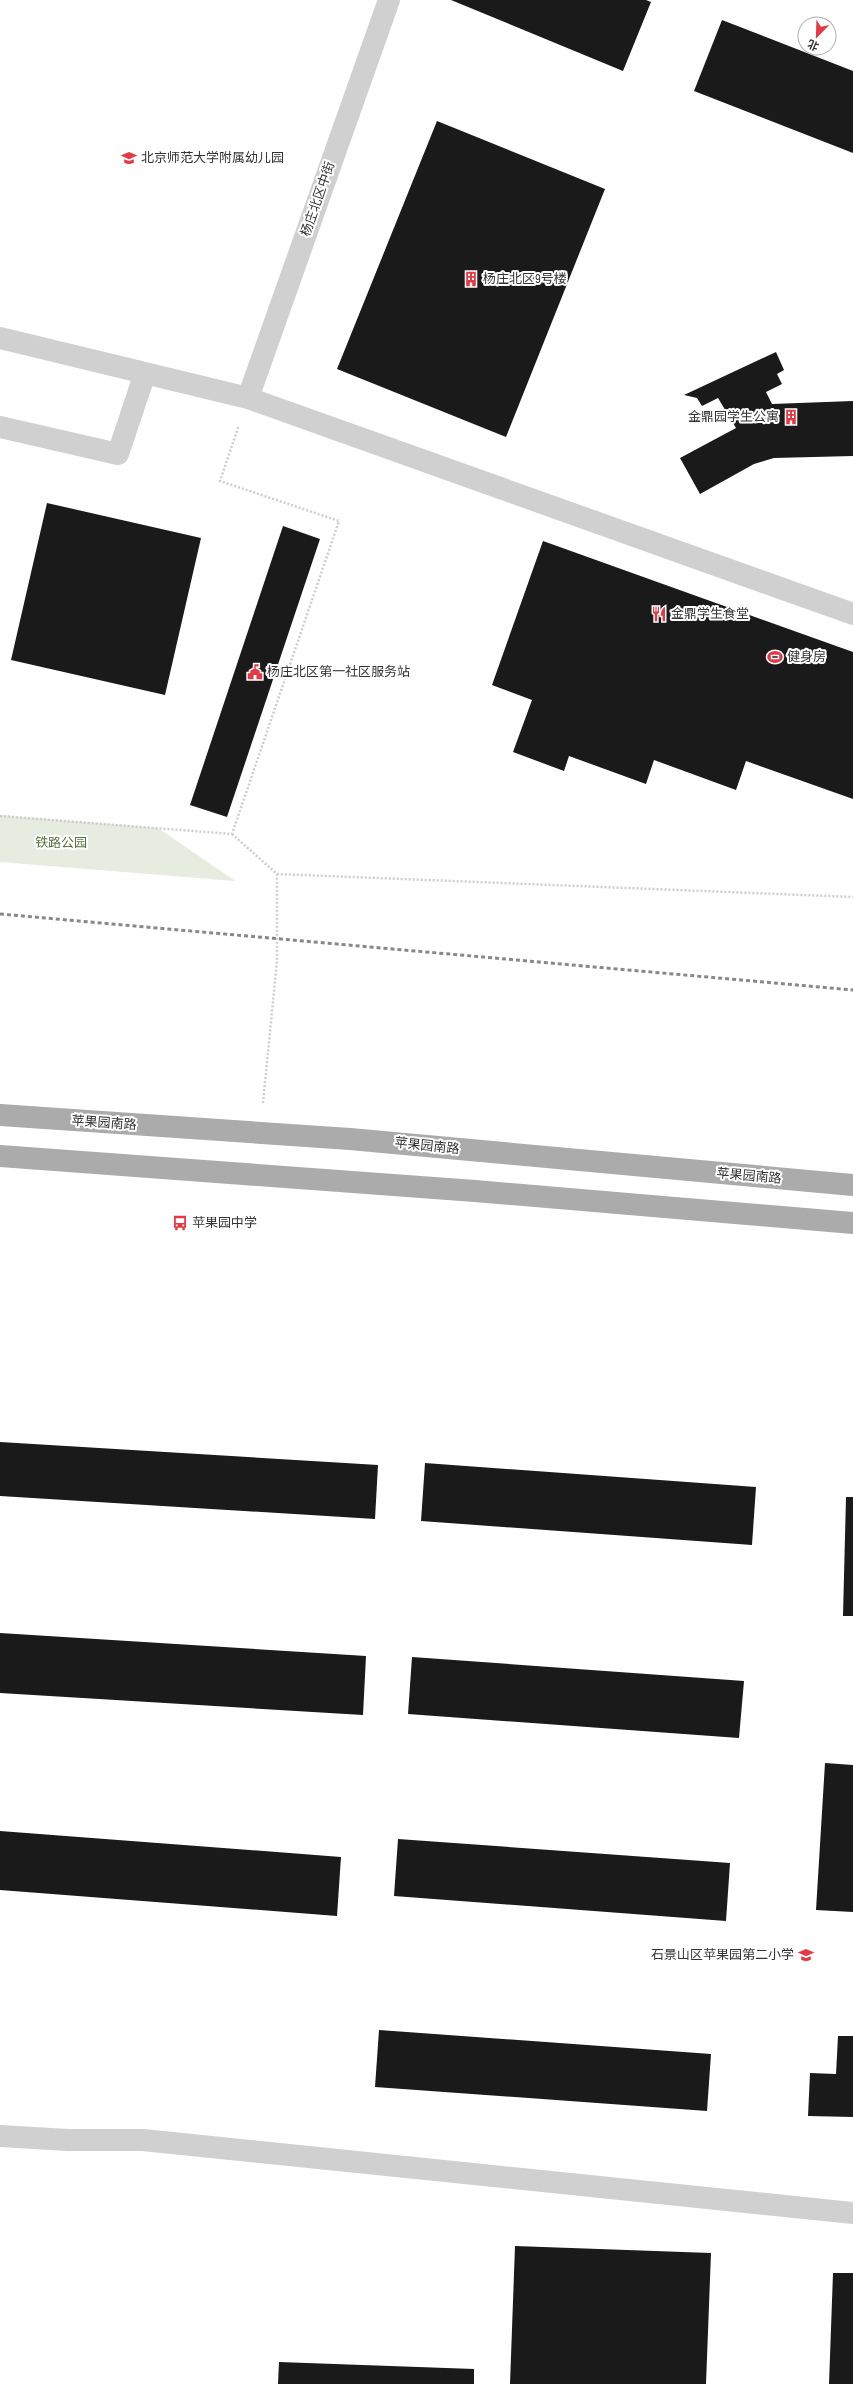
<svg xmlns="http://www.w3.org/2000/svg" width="853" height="2384" font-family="'Sofia Sans Condensed','Noto Sans SC',sans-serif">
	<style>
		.green { fill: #e6ecdf }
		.building { fill: #1a1a1a }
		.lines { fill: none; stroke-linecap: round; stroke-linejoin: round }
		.path { stroke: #cdcdcd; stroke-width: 2.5; stroke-dasharray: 2 2; stroke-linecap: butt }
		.minor { stroke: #d0d0d0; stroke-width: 22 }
		.major { stroke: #ababab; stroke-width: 22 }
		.rail { stroke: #888; stroke-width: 3; stroke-dasharray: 4 3; stroke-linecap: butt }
		.labels { text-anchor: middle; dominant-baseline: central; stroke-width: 4; stroke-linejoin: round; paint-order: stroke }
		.poi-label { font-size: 13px; fill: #333; stroke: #fff; text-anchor: start }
		.street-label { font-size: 13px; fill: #333; stroke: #fff }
		.park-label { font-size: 13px; fill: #56703f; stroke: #fff }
	</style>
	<rect width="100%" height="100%" fill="#fff"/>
	<path class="green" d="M0 815 158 828 235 881 0 862Z"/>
	<path class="building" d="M451 0H646L651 2 623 71Z
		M722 20 853 71V153L694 91Z
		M437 121 605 189 506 437 337 369Z
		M776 352 784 370 777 374 782 384 766 392 772 404 853 401V456L774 458 754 464 700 494 680 458 736 428 718 398 702 406 697 398 684 395Z
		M47 503 201 538 165 695 11 660Z
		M283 526 320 539 227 817 190 805Z
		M543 541 853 652V799L746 761 736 790 654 760 646 784 569 756 564 771 513 752 532 700 492 685Z
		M0 1442 378 1465 375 1519 0 1496Z
		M425 1463 756 1487 752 1545 421 1521Z
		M846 1497H853V1616H843Z
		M0 1633 366 1656 363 1715 0 1693Z
		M412 1657 744 1681 739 1738 408 1714Z
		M825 1763 853 1765V1912L816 1910Z
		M0 1831 341 1857 337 1916 0 1890Z
		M398 1839 730 1863 726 1921 394 1896Z
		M379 2030 711 2054 707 2111 375 2087Z
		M838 2036H853V2117L808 2116 810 2073 836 2074Z
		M515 2246 711 2253 706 2384H510Z
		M833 2273H853V2384H829Z
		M279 2362 474 2369V2384H278Z"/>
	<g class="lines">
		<path class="path" d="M0 816 232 834 339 521 220 481 239 425
			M232 834 277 874 853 897
			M263 1103 277 961V874"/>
		<path class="minor" d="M0 338 248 398 853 614
			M248 398 389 0
			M0 427 118 454 145 373
			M0 2136 68 2140H143L853 2213"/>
		<path class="major" d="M0 1115 350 1139 853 1185
			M0 1156 475 1191 853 1223"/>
		<path class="rail" d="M0 914 853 990"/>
	</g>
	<defs>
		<g id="school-bare" transform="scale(1.2)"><path d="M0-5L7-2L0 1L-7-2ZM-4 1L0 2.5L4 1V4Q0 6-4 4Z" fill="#e63946" stroke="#fff" stroke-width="2.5" paint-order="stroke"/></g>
		<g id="building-bare" transform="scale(1.2)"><path d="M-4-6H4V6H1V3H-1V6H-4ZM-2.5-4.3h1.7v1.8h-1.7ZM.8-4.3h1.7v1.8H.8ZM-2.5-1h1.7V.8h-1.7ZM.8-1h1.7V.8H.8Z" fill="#e63946" stroke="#fff" stroke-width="2.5" paint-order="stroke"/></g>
		<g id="restaurant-bare" transform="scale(1.2)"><path d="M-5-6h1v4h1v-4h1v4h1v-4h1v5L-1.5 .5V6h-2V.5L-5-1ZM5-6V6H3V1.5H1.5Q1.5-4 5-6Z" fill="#e63946" stroke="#fff" stroke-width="2.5" paint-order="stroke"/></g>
		<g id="stadium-bare" transform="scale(1.2)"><path d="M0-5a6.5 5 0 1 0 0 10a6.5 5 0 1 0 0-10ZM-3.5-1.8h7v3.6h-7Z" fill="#e63946" stroke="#fff" stroke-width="2.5" paint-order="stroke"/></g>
		<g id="civic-bare" transform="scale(1.2)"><path d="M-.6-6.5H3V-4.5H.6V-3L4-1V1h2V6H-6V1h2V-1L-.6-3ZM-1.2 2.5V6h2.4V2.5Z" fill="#e63946" stroke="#fff" stroke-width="2.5" paint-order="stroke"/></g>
		<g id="bus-bare" transform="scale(1.2)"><path d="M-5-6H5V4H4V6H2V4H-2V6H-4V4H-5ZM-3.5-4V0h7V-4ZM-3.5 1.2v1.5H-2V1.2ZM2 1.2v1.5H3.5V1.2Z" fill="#e63946" stroke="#fff" stroke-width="2.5" paint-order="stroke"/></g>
	</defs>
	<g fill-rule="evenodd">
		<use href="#school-bare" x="129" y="158"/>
		<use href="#building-bare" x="471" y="279"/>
		<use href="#building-bare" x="791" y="417"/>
		<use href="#restaurant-bare" x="659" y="614"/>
		<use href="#stadium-bare" x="775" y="657"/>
		<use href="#civic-bare" x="255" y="672"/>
		<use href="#bus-bare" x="180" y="1223"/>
		<use href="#school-bare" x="806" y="1955"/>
	</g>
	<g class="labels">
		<g class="poi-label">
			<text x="141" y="158">北京师范大学附属幼儿园</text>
			<text x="483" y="279">杨庄北区9号楼</text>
			<text x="779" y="417" text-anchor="end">金鼎园学生公寓</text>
			<text x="671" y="614">金鼎学生食堂</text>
			<text x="787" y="657">健身房</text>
			<text x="267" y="672">杨庄北区第一社区服务站</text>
			<text x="192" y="1223">苹果园中学</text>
			<text x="794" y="1955" text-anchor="end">石景山区苹果园第二小学</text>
		</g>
		<g class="street-label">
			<text transform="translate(318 199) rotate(-71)">杨庄北区中街</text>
			<text transform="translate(104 1123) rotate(4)">苹果园南路</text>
			<text transform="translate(427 1146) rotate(6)">苹果园南路</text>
			<text transform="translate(749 1176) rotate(5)">苹果园南路</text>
		</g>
		<g class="park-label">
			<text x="61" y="843">铁路公园</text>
		</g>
	</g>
	<g transform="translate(817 36) rotate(203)"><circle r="19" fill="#ffffff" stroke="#adadad"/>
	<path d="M0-3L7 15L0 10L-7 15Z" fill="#e63946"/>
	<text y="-6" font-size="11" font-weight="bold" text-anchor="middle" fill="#333333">北</text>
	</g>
</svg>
